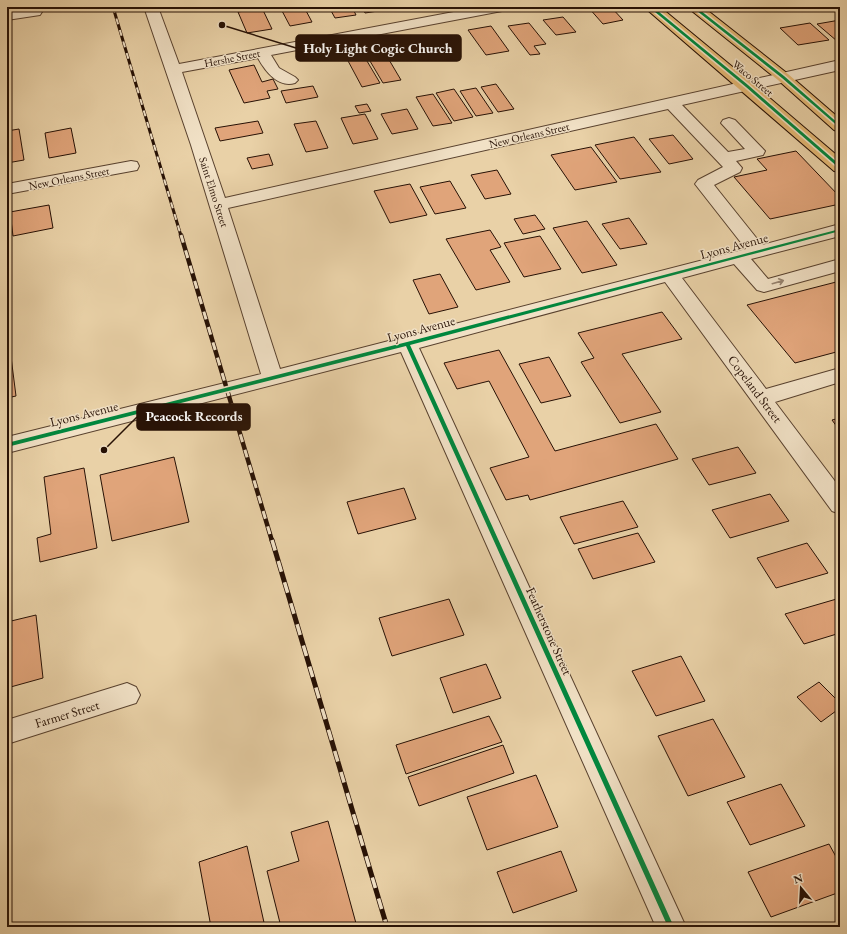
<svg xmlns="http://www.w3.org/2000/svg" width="847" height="934" font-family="'EB Garamond',serif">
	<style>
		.building { fill: #e0a47a; stroke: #271105 }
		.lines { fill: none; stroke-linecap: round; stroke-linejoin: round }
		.minor-casing { stroke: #58412e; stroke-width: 2 }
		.major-casing { stroke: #271105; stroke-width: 2 }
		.minor { fill: #f1e1c6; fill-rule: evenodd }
		.major { fill: #e4b874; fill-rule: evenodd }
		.rail-far2-casing { stroke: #271105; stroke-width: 3 }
		.rail-far1-casing { stroke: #271105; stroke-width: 4.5 }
		.rail-casing { stroke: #271105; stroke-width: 5 }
		.rail-far2 { stroke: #f1e1c6; stroke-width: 2; stroke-dasharray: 6; stroke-linecap: butt }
		.rail-far1 { stroke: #f1e1c6; stroke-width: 3; stroke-dasharray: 8; stroke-linecap: butt }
		.rail { stroke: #f1e1c6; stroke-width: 3.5; stroke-dasharray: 11; stroke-linecap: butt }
		.cycleway-casing { stroke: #f1e1c6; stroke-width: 3 }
		.cycleway { fill: #00873e; fill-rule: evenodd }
		.oneway { stroke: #96836f }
		.labels { text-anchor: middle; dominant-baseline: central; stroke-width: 3; stroke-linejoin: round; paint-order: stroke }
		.far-street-label { font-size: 11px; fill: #271105; stroke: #f1e1c6 }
		.street-label { font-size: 13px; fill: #271105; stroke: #f1e1c6 }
		.leader { fill: none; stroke: #271105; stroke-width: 1.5 }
		.callout-dot { fill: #271105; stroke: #f1e1c6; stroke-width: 1.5 }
		.callout { fill: #271105; stroke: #271105; stroke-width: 1.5 }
		.callout-label { font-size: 14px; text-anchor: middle; font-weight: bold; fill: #fff }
	</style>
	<rect width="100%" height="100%" fill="#e9d1a7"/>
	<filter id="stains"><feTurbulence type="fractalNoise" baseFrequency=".005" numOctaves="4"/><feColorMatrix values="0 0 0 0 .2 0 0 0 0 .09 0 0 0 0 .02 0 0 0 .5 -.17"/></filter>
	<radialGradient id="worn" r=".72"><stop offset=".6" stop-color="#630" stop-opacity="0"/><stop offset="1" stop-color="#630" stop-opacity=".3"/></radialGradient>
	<path class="building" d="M291 7H304L312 22 290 26 281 9Z
		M329 7H352L356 15 335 18Z
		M362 7H390L391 9 365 13Z
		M588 7H611L623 20 603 24Z
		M262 8 272 29 247 33 238 12Z
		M563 17 576 32 556 35 543 20Z
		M840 20V40L837 41 817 24Z
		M529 23 546 44 534 46 540 54 530 55 508 26Z
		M810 23 829 40 798 45 780 28Z
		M491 26 509 51 486 55 468 30Z
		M385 53 401 80 383 83 367 56Z
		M364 56 380 83 362 87 347 59Z
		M254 65 262 82 273 79 278 89 267 91 270 98 244 103 229 70Z
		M496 84 514 109 498 112 481 87Z
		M313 86 318 97 286 103 281 91Z
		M476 88 493 113 476 116 460 91Z
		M454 89 473 117 454 121 436 93Z
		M433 94 452 123 433 126 416 97Z
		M367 104 371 111 359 113 355 106Z
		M407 109 418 129 392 134 381 114Z
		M365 114 378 139 353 144 341 118Z
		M258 121 263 133 220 141 215 128Z
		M316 121 328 148 306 152 294 124Z
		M71 128 76 153 49 158 45 133Z
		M19 129 24 160 7 163V131Z
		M673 135 693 159 669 164 649 139Z
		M634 137 661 172 620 179 595 145Z
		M591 147 617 182 575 190 551 155Z
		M796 151 840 197V204L770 219 734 177 767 170 757 159Z
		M269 154 273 165 252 169 247 158Z
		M497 170 511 194 485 199 471 175Z
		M450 181 466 208 435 214 420 187Z
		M410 184 427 215 390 223 374 191Z
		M49 205 53 228 13 236 10 212Z
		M535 215 545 229 523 234 514 219Z
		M629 218 647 244 620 249 602 224Z
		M587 221 617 265 582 273 553 228Z
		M490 230 501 247 490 250 510 282 476 290 446 239Z
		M540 236 561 269 524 277 504 243Z
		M440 274 458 307 429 314 413 280Z
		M840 281V351L795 363 747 305Z
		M662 312 682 339 622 354 661 412 620 423 581 362 594 358 578 333Z
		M10 349 16 396 7 398V350Z
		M499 350 555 451 656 424 678 459 530 500 528 495 506 500 490 468 529 457 489 381 457 389 444 363Z
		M549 357 571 396 541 403 519 364Z
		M840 418V431L832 420Z
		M738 447 756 473 709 485 692 459Z
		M174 457 189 522 112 541 100 475Z
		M84 468 97 548 40 562 37 538 51 534 44 477Z
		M404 488 416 519 358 534 347 502Z
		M770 494 789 521 730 538 712 510Z
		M623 501 638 527 574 544 560 517Z
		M638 533 655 562 593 579 578 549Z
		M807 543 828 573 776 588 757 558Z
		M840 598V633L804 644 785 614Z
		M449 599 464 635 392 656 379 618Z
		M36 615 43 678 7 688V622Z
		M681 656 705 701 656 716 632 671Z
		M486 664 501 698 453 713 440 678Z
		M819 682 840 703V708L821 722 797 697Z
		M489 716 502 742 406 774 396 745Z
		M713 719 745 777 688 796 658 736Z
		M503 745 514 773 419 806 408 777Z
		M536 775 558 827 487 850 467 797Z
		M781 784 805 826 750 845 727 802Z
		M328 821 357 927H281L267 871 299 861 291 832Z
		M829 844 840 864V892L771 917 748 872Z
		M247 846 265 927H211L199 862Z
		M561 851 577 891 513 913 497 872Z"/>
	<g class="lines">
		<g class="minor-casing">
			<path id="minor" d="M31 7H45L40 15 7 20V12Z
				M144 7H158L179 64 480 7H509L507 10 502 11 271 55 279 68 295 77 298 80 295 83C278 88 265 71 258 58L182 72 225 198 840 60V70L682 105 728 152 745 149 721 123 723 120 729 118 735 120 765 151 763 155 736 161 742 168 740 172 714 185 762 245 840 224V236L751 259 768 279 840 259V271L764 292 757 290 734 264 682 278 766 389 840 368V382L775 402 840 488V514L832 511 665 282 419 348 686 927H656L401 352 7 453V437L261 374 191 145ZM668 109 723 167 698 180 695 184 746 249 280 369 228 208Z
				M131 161 137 162 139 166 137 170 7 194V184Z
				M127 683 136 687 140 695 136 703 7 744V720Z"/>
		</g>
		<g class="major-casing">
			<path id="major" d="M644 7H660L752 83 840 158V172L834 171Z
				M687 7H703L788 74 840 119V132L834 130 778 80Z"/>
		</g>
		<use href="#minor" class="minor"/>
		<use href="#major" class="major"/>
		<g class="rail-far2-casing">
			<path id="rail-far2" d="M113 7 181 236"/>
		</g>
		<g class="rail-far1-casing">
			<path id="rail-far1" d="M181 235 272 541"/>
		</g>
		<g class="rail-casing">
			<path id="rail" d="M272 540 387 927"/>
		</g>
		<use href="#rail-far2" class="rail-far2"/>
		<use href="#rail-far1" class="rail-far1"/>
		<use href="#rail" class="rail"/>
		<g class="cycleway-casing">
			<path id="cycleway" d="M649 7H653L748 85 840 165V168H839L746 87Z
				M692 7H696L784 76 840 125V128L782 78Z
				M840 229V231L410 345 674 927H668L406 346 7 447V443L407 342Z"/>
		</g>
		<use href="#cycleway" class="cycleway"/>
	</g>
	<defs><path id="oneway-shaft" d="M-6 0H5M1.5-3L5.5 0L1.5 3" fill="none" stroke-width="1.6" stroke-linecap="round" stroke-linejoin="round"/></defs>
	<use class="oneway" href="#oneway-shaft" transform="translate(778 282) rotate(-16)"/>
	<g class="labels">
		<g class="far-street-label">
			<text transform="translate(232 58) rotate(-11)">Hershe Street</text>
			<text transform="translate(753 78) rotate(40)">Waco Street</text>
			<text transform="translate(529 135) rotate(-13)">New Orleans Street</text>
			<text transform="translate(69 178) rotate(-11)">New Orleans Street</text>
			<text transform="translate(214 192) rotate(72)">Saint Elmo Street</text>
		</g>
		<g class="street-label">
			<text transform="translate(734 246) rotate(-15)">Lyons Avenue</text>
			<text transform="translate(421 329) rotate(-15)">Lyons Avenue</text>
			<text transform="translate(755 389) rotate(53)">Copeland Street</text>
			<text transform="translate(84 414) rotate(-14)">Lyons Avenue</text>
			<text transform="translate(549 631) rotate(66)">Featherstone Street</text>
			<text transform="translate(67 714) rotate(-17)">Farmer Street</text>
		</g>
	</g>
	<path class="leader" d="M222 25L296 48M104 450L137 417"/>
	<g class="callout-dot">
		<circle cx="222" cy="25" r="4"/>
		<circle cx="104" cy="450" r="4"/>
	</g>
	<g class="callout">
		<rect x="296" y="35" width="165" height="26" rx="4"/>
		<rect x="137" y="404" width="113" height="26" rx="4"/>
	</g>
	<g class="callout-label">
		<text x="378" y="53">Holy Light Cogic Church</text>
		<text x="194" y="421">Peacock Records</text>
	</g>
	<rect width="847" height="934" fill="none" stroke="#e9d1a7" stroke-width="24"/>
	<rect x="8" y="8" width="831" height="918" fill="none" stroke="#271105" stroke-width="2"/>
	<rect x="12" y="12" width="823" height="910" fill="none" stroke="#271105"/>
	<g transform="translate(801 888) rotate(342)" stroke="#f1e1c6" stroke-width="3" paint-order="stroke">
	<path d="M0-3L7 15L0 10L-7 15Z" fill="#271105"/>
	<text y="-6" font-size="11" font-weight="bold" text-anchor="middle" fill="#271105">N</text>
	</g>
	<rect width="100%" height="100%" filter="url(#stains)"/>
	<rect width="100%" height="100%" fill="url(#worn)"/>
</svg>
